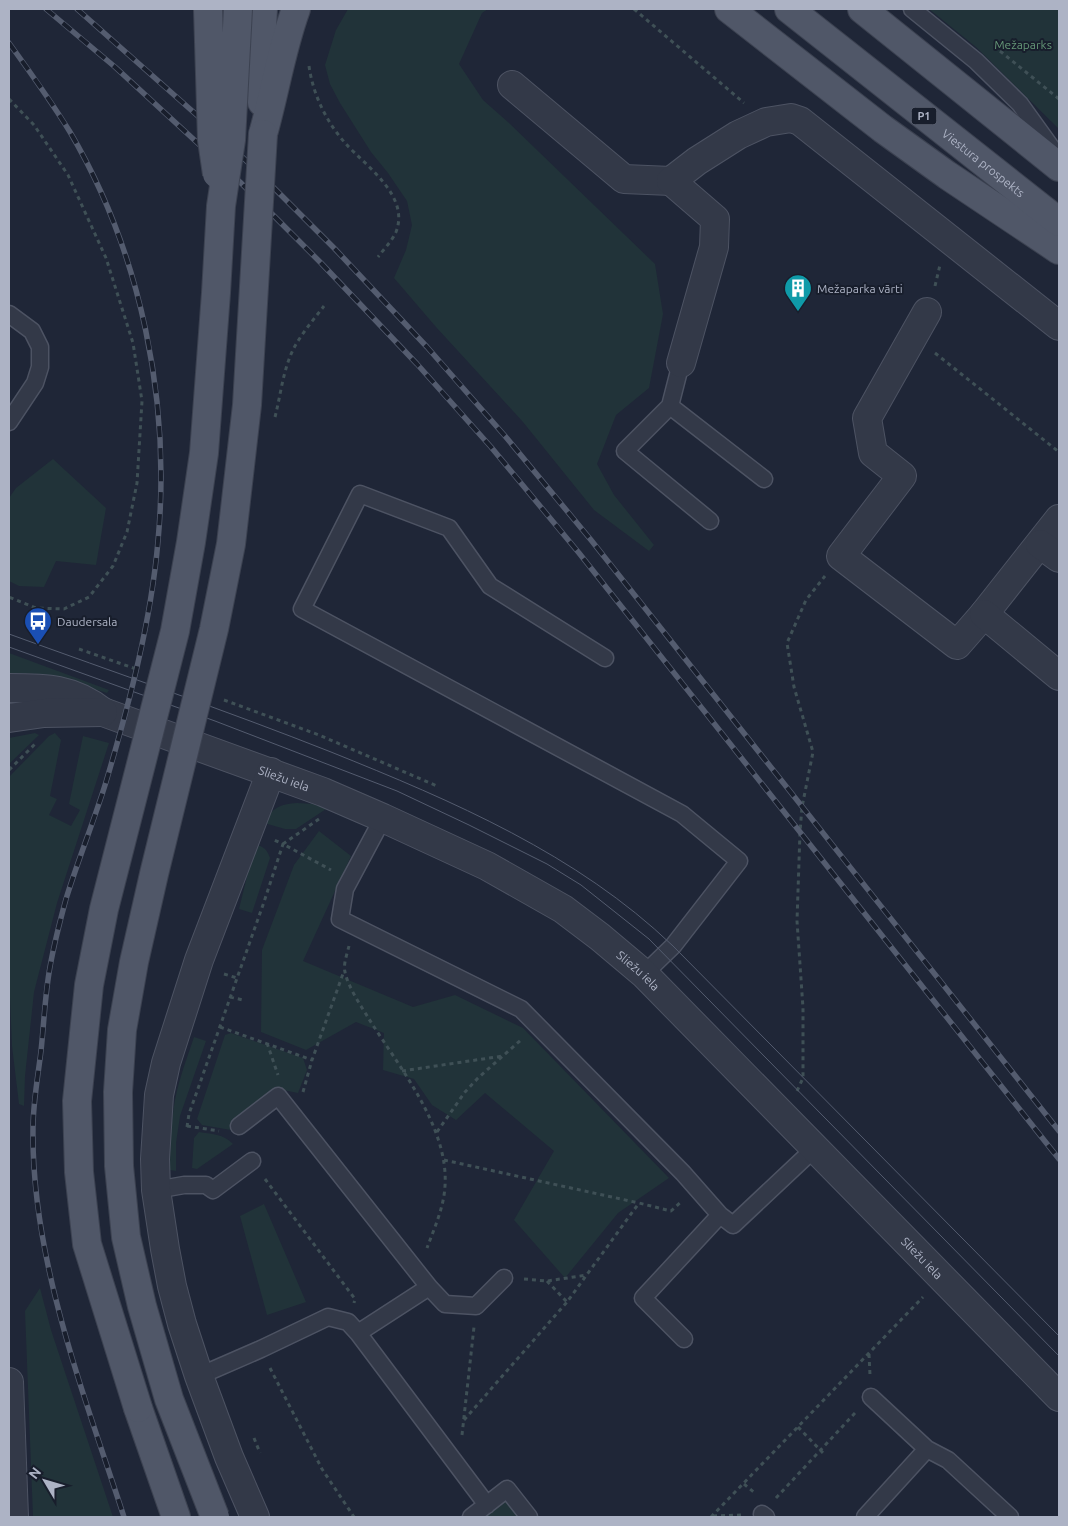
<svg xmlns="http://www.w3.org/2000/svg" width="1068" height="1526" font-family="Ubuntu,sans-serif">
	<style>
		.green { fill: #213339 }
		.lines { fill: none; stroke-linecap: round; stroke-linejoin: round }
		.service-casing { stroke: #4d5363; stroke-width: 19 }
		.minor-casing { stroke: #4d5363; stroke-width: 30 }
		.tertiary-casing { stroke: #4d5363; stroke-width: 30 }
		.primary-casing { stroke: #3c4251; stroke-width: 30 }
		.path { stroke: #3f5056; stroke-width: 3; stroke-dasharray: 4 4; stroke-linecap: butt }
		.service { stroke: #333948; stroke-width: 16 }
		.minor { stroke: #333948; stroke-width: 28 }
		.tertiary { stroke: #333948; stroke-width: 28 }
		.primary { stroke: #505768; stroke-width: 28 }
		.tram { stroke: #545c6f; stroke-width: 1 }
		.rail-casing { stroke: #545c6f; stroke-width: 5.5 }
		.rail { stroke: #181e2c; stroke-width: 4; stroke-dasharray: 11; stroke-linecap: butt }
		.primary-bridge-casing { stroke: #3c4251; stroke-width: 30; stroke-linecap: butt }
		.primary-bridge { stroke: #505768; stroke-width: 28 }
		.labels { text-anchor: middle; dominant-baseline: central; stroke-width: 4; stroke-linejoin: round; paint-order: stroke }
		.shield { fill: #181e2c; stroke: #808697; stroke-width: 1 }
		.shield-label { font-size: 11px; font-weight: bold; fill: #adb3c5 }
		.park-label { font-size: 12px; fill: #649676; stroke: #181e2c }
		.street-label { font-size: 12px; fill: #adb3c5; stroke: #181e2c }
		.poi-label { font-size: 12px; fill: #adb3c5; stroke: #181e2c; text-anchor: start }
	</style>
	<rect width="100%" height="100%" fill="#1f2637"/>
	<path class="green" d="M348 9H488L482 13 459 64 483 100 509 123 655 264 663 314 649 388 616 415 597 464 614 495 654 545 649 551 594 510 523 422 436 327 394 278 406 250 412 225 407 201 388 173 371 152 340 103 330 84 325 65 336 30Z
		M929 9H1059V129L976 47Z
		M53 459 106 508 96 565 56 561 44 587 19 586 9 581V498L16 488Z
		M9 653 109 690 107 693 59 678 41 674 9 673Z
		M35 733 39 735 9 764V738Z
		M55 733 61 740 50 796 57 799 49 815 71 826 80 810 69 804 83 736 109 743 57 903 34 992 25 1076 24 1106 19 1104 12 1046 9 974V777L49 736Z
		M297 803 313 804 326 809 296 829H285L264 823C272 808 280 804 297 803Z
		M319 831 351 856 303 961 413 1007 455 995 523 1028 669 1178 618 1213 565 1278 514 1220 554 1151 485 1093 456 1120 432 1105 414 1079 383 1070 384 1033 356 1022 306 1050 261 1032 262 950 294 865Z
		M255 844C264 847 267 849 270 858L252 913 239 909Z
		M231 1033 303 1058 307 1070 298 1093 278 1089 260 1101 231 1130 202 1125 197 1119 225 1035Z
		M194 1037 206 1041 180 1116 176 1143V1171L170 1170C170 1147 171 1123 175 1100 179 1079 187 1058 194 1037Z
		M199 1132C211 1134 224 1134 233 1144L197 1169 192 1168 194 1138Z
		M264 1204 306 1302 267 1315 240 1216Z
		M40 1288 51 1330 113 1517H33L25 1311Z
		M510 1499 524 1517H485Z"/>
	<g class="lines">
		<g class="service-casing">
			<path id="service" d="M912 9 976 61 1020 104 1056 154
				M9 314 32 331 40 347V367L35 383 9 422
				M681 363 670 406 625 451 710 521
				M670 406 764 479
				M605 658 490 586 449 528 360 494 302 609 682 814 739 861 673 946 644 974
				M383 818 345 889 340 919 521 1009 683 1173 720 1215 733 1225 815 1148
				M239 1126 278 1096 429 1287
				M156 1190 184 1185H206L213 1190 252 1161
				M358 1333 487 1505
				M684 1339 643 1298 720 1215
				M199 1376 261 1349 328 1317 348 1322 358 1333 429 1287 445 1304 476 1306 504 1278
				M871 1397 927 1449 948 1460 1010 1517
				M762 1514 766 1517
				M471 1517 507 1489 529 1517
				M865 1517 927 1449"/>
		</g>
		<g class="minor-casing">
			<g id="minor">
				<path d="M512 85 624 179 671 181"/>
				<path d="M927 312 867 418 873 453 902 476 841 556 957 645 984 614 1059 519"/>
				<path d="M681 363 714 247 715 219 671 181 697 161 738 135 766 122 791 118 800 121 1059 326"/>
				<path d="M1040 544 1059 558"/>
				<path d="M984 614 1059 676"/>
				<path id="s1" d="M9 688C46 688 72 688 103 712L323 792 383 818 487 866 563 909 600 937 644 974 1059 1397"/>
				<path d="M9 718 44 713 103 712"/>
				<path d="M255 1517 229 1457 199 1376 182 1324 172 1286 165 1249 156 1190 155 1159 159 1095 166 1063 199 960 271 772"/>
			</g>
		</g>
		<g class="tertiary-casing">
			<path id="tertiary" d="M9 1382 14 1517"/>
		</g>
		<g class="primary-casing">
			<g id="primary">
				<path d="M729 9 883 129 947 175 1059 250"/>
				<path id="s2" d="M789 9 1059 222"/>
				<path d="M862 9 1059 167"/>
				<path d="M262 102 260 64 263 9"/>
				<path d="M263 134C275 92 281 50 296 9"/>
				<path d="M138 1408 176 1517"/>
			</g>
		</g>
		<path class="path" d="M634 9 744 103
			M1000 51 1059 99
			M309 66C313 95 327 123 346 144 367 167 410 196 396 232 392 241 384 249 378 257
			M9 99 34 125 68 175 106 258 133 343 142 401 137 483 127 532 113 566 89 597 64 609 36 608 9 597
			M935 286 940 265
			M935 353 1059 452
			M275 417C281 394 283 368 295 346 303 332 314 319 324 306
			M79 649 139 670
			M224 700 319 735 437 786
			M9 770 37 742
			M319 819 283 844 331 870
			M349 946C347 954 343 965 345 972 348 987 361 1006 369 1019 399 1067 449 1127 445 1186 444 1207 434 1229 427 1248
			M224 974 237 978
			M230 997 243 1000
			M220 1027 312 1060
			M267 1043 278 1075
			M402 1071 503 1056
			M797 1091 803 1078V1008L797 921 800 832 802 807 813 752 794 687 787 643 806 600 825 576
			M303 1092 312 1060 344 971
			M187 1126 219 1131
			M187 1127 189 1114 264 902 283 844 274 840
			M437 1132 465 1092 478 1078 522 1039
			M444 1160 639 1203
			M265 1179 355 1299 354 1303
			M524 1279 547 1281 587 1275
			M547 1281 567 1302 639 1203 671 1211 681 1202
			M869 1354 870 1375
			M270 1368 322 1469 354 1517
			M464 1420 567 1302
			M798 1427 825 1455
			M462 1435 474 1327
			M254 1438 260 1453
			M744 1484 756 1494
			M776 1498 855 1413
			M713 1516 742 1515
			M711 1517 923 1297"/>
		<use href="#service" class="service"/>
		<use href="#minor" class="minor"/>
		<use href="#tertiary" class="tertiary"/>
		<use href="#primary" class="primary"/>
		<path class="tram" d="M9 634C116 673 225 710 331 752 453 801 577 854 673 946L1059 1336
			M9 647 215 721 397 791 469 825 547 864 581 885 649 939 1059 1356"/>
		<g class="rail-casing">
			<path id="rail" d="M46 9 115 67 240 182 321 263 417 364 491 447 579 553 1059 1159
				M77 9 199 117 254 168 335 249 427 347 505 436 591 540 1059 1131
				M9 43C30 72 51 101 70 132 141 253 171 401 158 541 151 622 129 704 106 782 94 821 78 860 66 899 60 921 54 944 50 967 45 994 44 1023 41 1051 38 1076 33 1103 33 1128 31 1259 84 1394 124 1517"/>
		</g>
		<use href="#rail" class="rail"/>
		<g class="primary-bridge-casing">
			<path id="primary-bridge" d="M208 9 212 140 217 174
				M138 1408 87 1244 79 1172 77 1101 89 985 104 909 175 631 191 542 204 453 216 293 221 206 231 140 238 9
				M215 1517 169 1399 142 1306 126 1237 119 1166 118 1092 122 1030 134 962 154 874 214 629 231 544 247 405 263 134"/>
		</g>
		<use href="#primary-bridge" class="primary-bridge"/>
	</g>
	<defs>
		<g id="building-pin" transform="scale(1.4375)"><path d="M0 17L-7.5 6A9.5 9.5 0 1 1 7.5 6Z" fill="#0f9aa8" stroke="#181e2c"/><path d="M-4-6H4V6H1V3H-1V6H-4ZM-2.5-4.3h1.7v1.8h-1.7ZM.8-4.3h1.7v1.8H.8ZM-2.5-1h1.7V.8h-1.7ZM.8-1h1.7V.8H.8Z" fill="#fff"/></g>
		<g id="bus-pin" transform="scale(1.4375)"><path d="M0 17L-7.5 6A9.5 9.5 0 1 1 7.5 6Z" fill="#1a4fb4" stroke="#181e2c"/><path d="M-5-6H5V4H4V6H2V4H-2V6H-4V4H-5ZM-3.5-4V0h7V-4ZM-3.5 1.2v1.5H-2V1.2ZM2 1.2v1.5H3.5V1.2Z" fill="#fff"/></g>
	</defs>
	<g fill-rule="evenodd">
		<use href="#building-pin" x="798" y="288"/>
		<use href="#bus-pin" x="38" y="621"/>
	</g>
	<g class="labels">
		<rect class="shield" x="911.5" y="107.5" width="25" height="17" rx="4"/>
		<g class="shield-label">
			<text x="924" y="116">P1</text>
		</g>
		<g class="park-label">
			<text x="1023" y="44">Mežaparks</text>
		</g>
		<g class="street-label">
			<text stroke="none"><textPath href="#s2" startOffset="248">Viestura prospekts</textPath></text>
			<text stroke="none"><textPath href="#s1" startOffset="292">Sliežu iela</textPath></text>
			<text stroke="none"><textPath href="#s1" startOffset="698">Sliežu iela</textPath></text>
			<text stroke="none"><textPath href="#s1" startOffset="1102">Sliežu iela</textPath></text>
		</g>
		<g class="poi-label">
			<text x="817" y="288">Mežaparka vārti</text>
			<text x="57" y="621">Daudersala</text>
		</g>
	</g>
	<rect width="1068" height="1526" fill="none" stroke="#adb3c5" stroke-width="20"/>
	<g transform="translate(45 1481) rotate(308)" stroke="#181e2c" stroke-width="4" paint-order="stroke">
	<path d="M0-4L9 19L0 12L-9 19Z" fill="#adb3c5"/>
	<text y="-8" font-size="14" font-weight="bold" text-anchor="middle" fill="#adb3c5">N</text>
	</g>
</svg>
